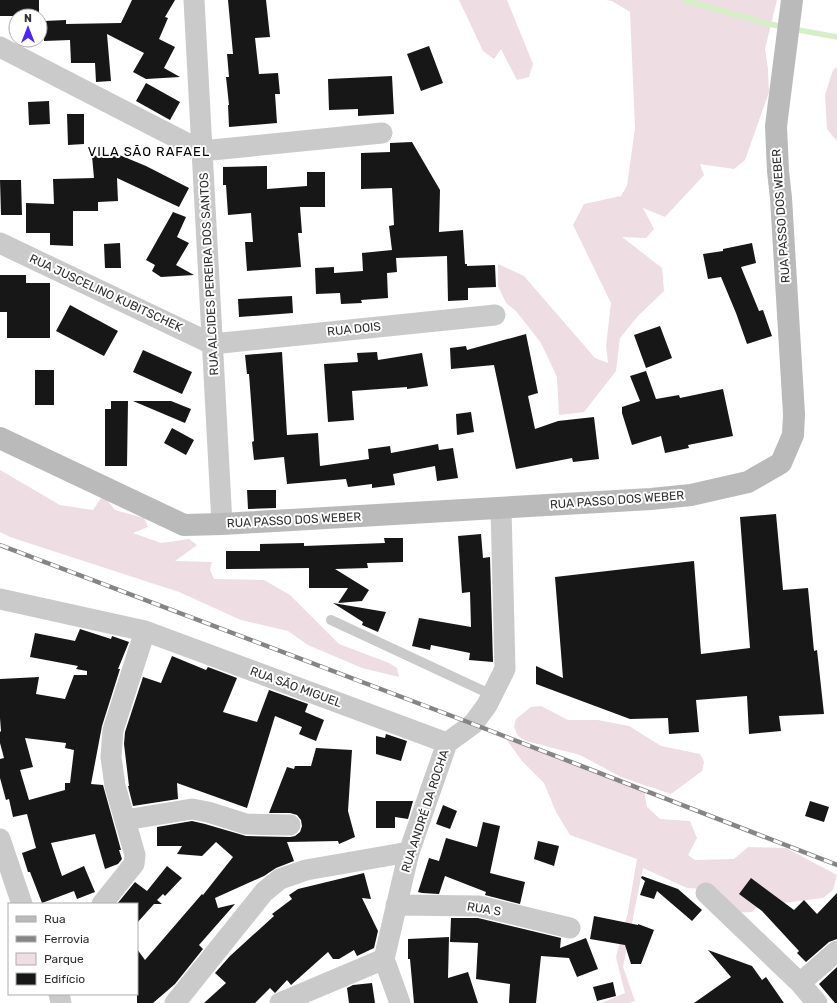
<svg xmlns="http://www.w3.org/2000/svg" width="837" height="1003" font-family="Rubik,sans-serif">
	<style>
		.green { fill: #eedde2 }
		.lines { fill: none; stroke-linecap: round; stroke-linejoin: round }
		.stream { stroke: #d6efc9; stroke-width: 5.5 }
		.building { fill: #171717; fill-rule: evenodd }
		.lane { stroke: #cacaca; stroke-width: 10 }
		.street { stroke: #cacaca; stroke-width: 21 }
		.secondary { stroke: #bababa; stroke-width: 22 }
		.rail-casing { stroke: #858585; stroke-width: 4.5 }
		.rail { stroke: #fff; stroke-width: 3; stroke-dasharray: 9; stroke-linecap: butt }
		.labels { text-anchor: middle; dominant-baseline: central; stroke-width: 4; stroke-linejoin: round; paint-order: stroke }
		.street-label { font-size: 12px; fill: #303030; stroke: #fff }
		.neighbourhood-label { font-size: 13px; letter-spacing: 1px; fill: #000; stroke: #fff }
	</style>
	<rect width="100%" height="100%" fill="#fff"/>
	<path class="green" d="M459 0H507L533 64 529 77 517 80 501 49 494 59 483 51Z
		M606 0H777L765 49 768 69 769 92 745 160 734 169 700 164 704 175 665 217 643 208 654 229 646 238 622 237 662 268 664 291 637 317 620 338 616 371 584 412 559 415 557 377 541 343 516 311 506 303 498 286V264L524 276 595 358 608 363 606 346 611 303 573 225 584 204 621 196 627 186 635 128 630 12 612 1Z
		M837 67V141L827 129 825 95 833 70Z
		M0 470 60 505 93 510 103 495 115 510 144 518 148 527 133 533 161 543 189 539 197 545 175 561 212 562 210 570 214 579 264 580 290 595 339 644 389 663 397 668 399 677 362 668 308 645 288 631 241 620 179 592 10 537 0 532Z
		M541 706 568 720H598L629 726 661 746 700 754 704 762 702 771 671 794 621 777 580 755 526 741 518 736 514 727 516 719 531 707Z
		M506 739 644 789 647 807 660 819 690 821 697 838 688 855 695 860 734 859 748 847 786 848 837 875 833 890 823 898 758 906 752 912 731 913 706 889 687 888 643 868 623 967 635 1001 629 1003H601L625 993 616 957 628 912 637 859 570 835 556 812 544 783 522 761Z"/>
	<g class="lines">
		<path class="stream" d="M684 0 769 24 784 27
			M793 29 837 37"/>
	</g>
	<path class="building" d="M0 0H39V16H0Z
		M132 0H175L165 17 168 18 159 39 175 47 164 68 180 77 146 79 133 72 144 53 107 34 111 81 96 82 95 63H71L70 40 44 41V21L66 20V24L121 23Z
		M228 0H266L270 37 255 38 259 74 278 73 280 94H275L277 123 229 127 228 105H229L226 77H229L227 54H233Z
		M429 46 443 83 421 91 407 54Z
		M392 76 394 114 358 116V109L329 110 328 79Z
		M146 83 180 102 170 120 136 101Z
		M49 101 50 124 29 125 28 102Z
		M67 114H84V144L68 145Z
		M412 142 440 190 439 232 463 230 465 264H467V266L495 265 496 287 468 288V300L448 301 447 256 396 258 397 272 387 273 388 298 361 300 362 303 341 304 340 293 316 294 315 268 334 267V273L363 271 362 253 392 250 389 226 394 225 392 188 361 189V153L390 152V143Z
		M117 154 146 166 189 188 179 207 117 178 118 201 98 202V211H73V246L50 245V233H26V203L54 204 53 179 94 178 92 156Z
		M267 166V189L307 186V172H325V207H300L302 233H298L301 267 247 271 245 242H253L251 213 228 215 226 185H223V167Z
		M0 180H21L22 215H1Z
		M173 212 186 217 177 237 189 243 176 265 194 275 161 277 152 271 155 265 146 260Z
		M120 243 121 268H105L104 244Z
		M752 243 756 263 741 267 759 311 763 310 772 336 747 344 736 313 721 277 708 279 703 254 723 251V249Z
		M0 275H26V283H50V338H7V312H0Z
		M292 296 293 313 239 317 238 299Z
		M70 305 118 331 104 356 56 331Z
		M660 326 672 358 646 368 634 335Z
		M526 334 538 393 528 396 535 429 558 421 594 417 599 459 573 462 572 458 516 469 494 365 451 369 450 348 466 346 467 350Z
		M143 350 192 372 182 394 133 372Z
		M282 352 287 435 318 433 320 466 369 459 368 449 390 446 391 453 438 444 439 450 453 448 458 478 437 481 435 466 393 474 395 485 372 488V484L348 487 346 479 287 484 284 457 254 460 252 442 254 441 249 374H247L245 355Z
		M377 352 378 360 422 353 428 386 407 389V387L352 391 354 420 328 422 324 364 358 362 357 353Z
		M35 370H54V405H35Z
		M646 371 656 399 679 395 680 398 723 389 733 436 688 445 689 448 665 453 661 436 632 445 622 413V407L640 401 630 376Z
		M111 401H128L127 466H105V409H111Z
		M133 401H171L191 409 185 423Z
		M471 412 474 432 457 435 456 414Z
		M172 428 194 440 186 455 164 443Z
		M247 490H276V508L248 509Z
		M776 514 783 590 808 588 814 651 817 650 824 714 779 716 781 731 749 734 747 696 696 700 699 732 669 734 668 718 630 719 536 684V666L563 678 555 577 694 561 701 654 750 648 740 517Z
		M481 534 483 558 490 557 493 662 469 660 470 653 431 645 430 650 412 646 419 618 471 627 470 592 462 593 458 536Z
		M384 538H403V562L367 563 368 568 335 569 369 590 362 601 338 603 348 588H309V568L226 569V551H260V544L304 543V546L385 543Z
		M333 603 386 612 378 632 362 625 363 622Z
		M80 629 111 639 112 636 129 642 118 669H120L102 726 91 784 103 785 121 850H119L122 859 118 864 105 869 95 834 51 843 62 876 84 866 95 892 77 899 74 891 42 903 30 872H28L22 853 36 848 27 814 13 817 9 799 6 800 0 778V759L4 758 0 743V732L1 731 0 718V679L39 677 36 694 65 699 74 675H87V671L76 669 78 666 30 657 35 633 75 641ZM25 738 66 743 65 748 74 750 70 783H65V790L29 800 20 770 33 767Z
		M172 656 206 670 208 667 237 678 223 712 257 722 269 690 308 704 305 712 324 720 316 741 299 734 302 727 275 716 247 808 177 783 178 799 133 806 128 786H129L124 744 125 732 143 677 161 683Z
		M386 734 407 741 401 761 376 754V736L385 738Z
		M316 748 352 750 348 811 355 837 339 844 338 841 287 842 294 861 276 868 264 876 215 898 218 908 235 904 199 945 203 949 175 984 153 1003H137V949L145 960 202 894 203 895 233 857 216 842 202 856 177 854 182 846H157V827L192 821 205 824 246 836 290 837 295 836 300 832 302 826 301 820 297 815 290 813H269L287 767 294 769 295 766H311Z
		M376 801H413L408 819 395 817V828H376Z
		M810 801 829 807 824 822 805 816Z
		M443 805 457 811 450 829 436 824Z
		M483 822 500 826 490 873 525 882 520 904 485 895 486 892 445 876 439 894 422 893 418 892 429 858 439 861 446 838 477 847Z
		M538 841 559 846 554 866 534 859Z
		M167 866 182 878 165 896 163 894 157 900 162 904H154L137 923V904H117L135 882 147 891Z
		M364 873 371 899 362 898 378 931 374 948 357 956 354 950 339 959H333L328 952 291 985 287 980 276 992 275 993 270 988 255 1003H204L226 983 215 973 230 956 274 916 272 914 292 899 289 895 298 889Z
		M642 876 678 889 702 910 692 921 657 891 654 899 640 895 645 881 641 878Z
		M751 878 794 910 804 900 817 914 837 893V939L829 942 806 962 797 953 799 951 762 911 739 894Z
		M594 916 638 925V924L654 930 641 964H631L625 945 590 939Z
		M451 918H478L561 938 560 948 586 938 598 969 577 977 569 958 541 956 536 1003H509L510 984 476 979 478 943 450 942Z
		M449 937 448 978 468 972 478 1003H414L410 959H408V939Z
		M708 950 752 966 762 980 766 977 784 1003H694L731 977Z
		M837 967V1003H835L819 984Z
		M613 982 616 996 597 1001 593 987Z
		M372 983 375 1003H349L347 988 353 985Z"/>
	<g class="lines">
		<path class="lane" d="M331 620 492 695"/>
		<path class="street" d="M194 0 222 524
			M0 47 202 151 382 133
			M0 243 212 344 495 315
			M0 599 145 631 447 743
			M125 820 192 809 208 812 246 824 290 825
			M0 839 22 904
			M706 893 800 983 817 1003
			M102 904 134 864 135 855 115 786 111 757 113 730 145 631
			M396 905 479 906 570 928
			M800 983 837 951
			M59 994 61 1003
			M175 1003 264 892 280 879 306 870 409 852
			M280 1003 384 959
			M400 1003 384 959 409 852 447 743 473 724 487 705 505 669 501 508"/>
		<path class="secondary" d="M0 438 184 525 222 524 651 499 691 495 748 482 781 463 793 435 794 414 781 198 778 171 776 126 792 0"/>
		<g class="rail-casing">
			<path id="rail" d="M0 545 473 724 837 865"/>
		</g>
		<use href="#rail" class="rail"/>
	</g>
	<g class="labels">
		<g class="street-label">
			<text transform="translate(781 216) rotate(-94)">RUA PASSO DOS WEBER</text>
			<text transform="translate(209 274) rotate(-93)">RUA ALCIDES PEREIRA DOS SANTOS</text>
			<text transform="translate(106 293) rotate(25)">RUA JUSCELINO KUBITSCHEK</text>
			<text transform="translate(354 329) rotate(-6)">RUA DOIS</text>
			<text transform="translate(617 500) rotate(-4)">RUA PASSO DOS WEBER</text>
			<text transform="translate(294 520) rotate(-3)">RUA PASSO DOS WEBER</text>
			<text transform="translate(296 687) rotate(20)">RUA SÃO MIGUEL</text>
			<text transform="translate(425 811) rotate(-72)">RUA ANDRÉ DA ROCHA</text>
			<text transform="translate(484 909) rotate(9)">RUA S</text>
		</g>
		<g class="neighbourhood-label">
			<text x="149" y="151">VILA SÃO RAFAEL</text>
		</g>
	</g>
	<rect x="8" y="903" width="130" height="92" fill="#ffffff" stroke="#acacac"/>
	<rect x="16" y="916" width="20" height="6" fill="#bababa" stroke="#acacac"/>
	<text x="44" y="923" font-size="12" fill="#303030">Rua</text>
	<rect x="16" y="936" width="20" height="6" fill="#858585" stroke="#acacac"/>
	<text x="44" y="943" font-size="12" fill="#303030">Ferrovia</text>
	<rect x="16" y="953" width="20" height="12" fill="#eedde2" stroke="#acacac"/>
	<text x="44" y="963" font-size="12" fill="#303030">Parque</text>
	<rect x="16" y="973" width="20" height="12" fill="#171717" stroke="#acacac"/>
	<text x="44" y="983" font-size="12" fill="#303030">Edifício</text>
	<g transform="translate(28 28)"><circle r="19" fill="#ffffff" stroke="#acacac"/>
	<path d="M0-3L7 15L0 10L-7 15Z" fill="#4e27f2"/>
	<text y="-6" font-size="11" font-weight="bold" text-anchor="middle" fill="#303030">N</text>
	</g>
</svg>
